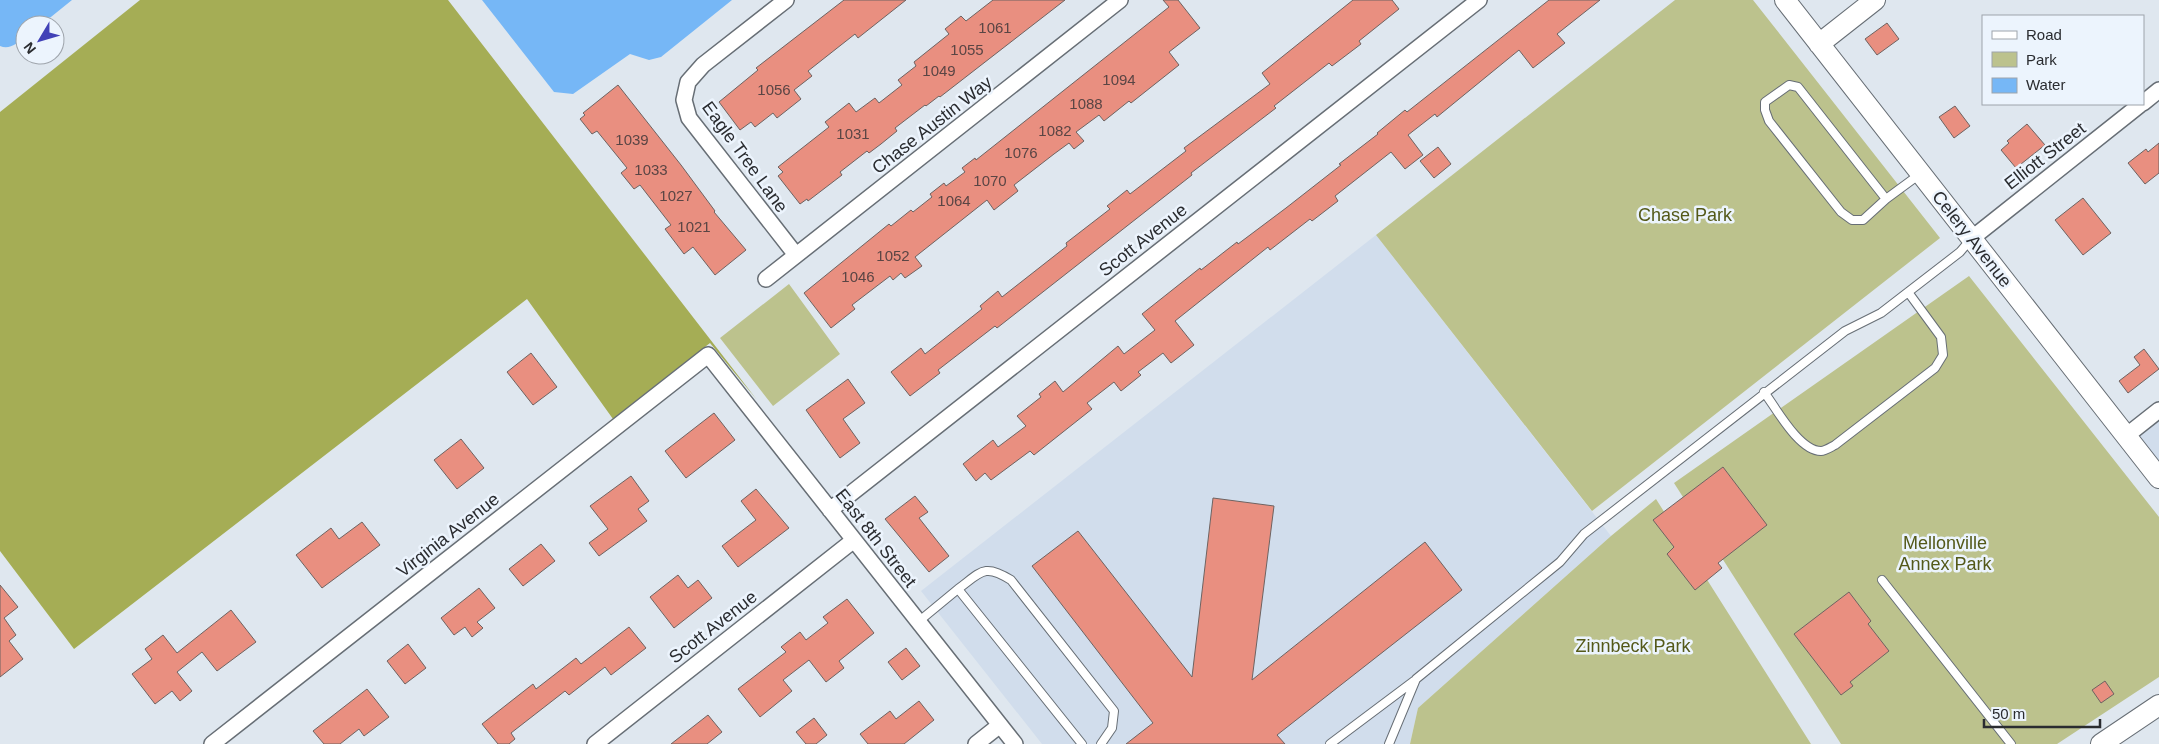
<svg xmlns="http://www.w3.org/2000/svg" width="2159" height="744" font-family="Arial,sans-serif">
	<style>
		.built { fill: #d1ddec }
		.green { fill: #bcc28d }
		.forest { fill: #a5ad55 }
		.water { fill: #76b7f6 }
		.building { fill: #e98f80; stroke: #6e6361 }
		.lines { fill: none; stroke-linecap: round; stroke-linejoin: round }
		.lane-casing { stroke: #676e75; stroke-width: 10 }
		.street-casing { stroke: #676e75; stroke-width: 18 }
		.secondary-casing { stroke: #676e75; stroke-width: 22 }
		.lane { stroke: #fff; stroke-width: 8 }
		.street { stroke: #fff; stroke-width: 15 }
		.secondary { stroke: #fff; stroke-width: 20 }
		.labels { text-anchor: middle; dominant-baseline: central; stroke-width: 5; stroke-linejoin: round; paint-order: stroke }
		.number-label { font-size: 15px; fill: #5a4544 }
		.street-label { font-size: 18px; fill: #2a2c30; stroke: #ecf4fd }
		.park-label { font-size: 18px; fill: #545919; stroke: #ecf4fd }
	</style>
	<rect width="100%" height="100%" fill="#dfe7ef"/>
	<path class="built" d="M1376 235 1611 536 1418 708 1410 744H1042L921 591Z
		M2159 420V464L2138 437Z"/>
	<path class="green" d="M1675 0H1753L1940 238 1592 511 1376 235Z
		M1969 276 2159 517V677L2057 744H1841L1674 483Z
		M789 284 840 354 773 406 720 338Z
		M1656 499 1811 744H1410L1418 708 1611 536Z"/>
	<path class="forest" d="M140 0H448L757 400 710 343 613 419 527 299 74 649 0 551V112Z"/>
	<path class="water" d="M0 0H72L41 25H25V37C17 43 10 50 0 46Z
		M482 0H732L661 57 649 60 630 54 573 94 554 92Z"/>
	<path class="building" d="M844 0H906L858 38 855 34 808 71 812 76 794 90 801 99 777 118 773 113 755 127 751 122 740 130 719 102 758 70 756 68Z
		M993 0H1065L940 97 939 96 926 106 925 105 895 128 897 131 881 144 869 153 867 151 840 172 842 175 808 201 807 199 800 204 778 176 783 172 778 167 829 127 825 122 849 103 856 112 875 98 879 103 902 85 898 80 916 66 914 62 949 34 945 29 961 16 966 21Z
		M1163 0H1178L1200 28 1169 52 1179 65 1131 103 1129 101 1104 121 1099 115 1076 132 1084 141 1074 149 1069 143 1054 154 1014 185 1018 191 994 210 987 200 915 257 922 266 905 278 901 273 893 280 890 276 852 305 855 309 831 328 804 293 889 224 891 226 911 210 913 212 932 197 930 194 944 183 946 186 965 172 962 168 975 158 976 160 1169 7Z
		M1353 0H1392L1399 9 1359 41 1361 44 1332 66 1329 63 1274 106 1276 108 1191 173 1192 175 997 328 995 326 938 370 940 373 910 396 891 372 921 348 925 354 982 309 980 306 998 291 1002 297 1067 246 1066 243 1110 209 1107 206 1127 190 1130 194 1186 151 1184 148 1270 84 1262 73Z
		M1549 0H1600L1557 34 1565 43 1533 68 1519 50 1437 117 1435 114 1408 135 1423 155 1405 169 1391 152 1335 196 1338 201 1312 221 1310 219 1270 250 1268 247 1175 321 1194 345 1171 363 1163 353 1138 372 1141 375 1121 391 1114 382 1087 403 1092 409 1034 455 1030 451 991 480 985 473 976 481 963 464 993 440 998 447 1026 426 1017 416 1041 397 1039 394 1055 381 1063 392 1118 346 1124 354 1155 330 1142 314 1200 268 1201 270 1237 242 1238 244 1286 208 1341 165 1339 164 1378 134 1377 133 1405 110 1407 112Z
		M1887 23 1899 39 1877 55 1865 39Z
		M618 85 681 165 715 211 714 212 746 250 715 275 693 247 684 254 665 229 671 225 640 185 634 189 621 173 627 168 597 131 592 134 580 119 585 115 583 113Z
		M1955 106 1970 126 1954 138 1939 117Z
		M2027 124 2045 145 2016 168 2001 150 2009 143 2007 141Z
		M2159 143V173L2145 184 2128 163 2146 149 2148 152Z
		M1438 147 1451 164 1434 178 1420 161Z
		M2083 198 2111 233 2083 255 2055 220Z
		M2144 349 2159 369 2128 393 2119 381 2140 365 2134 357Z
		M531 353 557 387 533 405 507 372Z
		M848 379 865 403 843 419 860 443 840 458 806 410Z
		M714 413 735 440 686 478 665 451Z
		M461 439 484 468 457 489 434 460Z
		M1723 467 1767 525 1718 563 1722 568 1695 590 1667 554 1674 547 1653 520Z
		M631 476 649 501 638 509 647 521 599 556 589 543 608 529 590 506Z
		M756 489 789 528 738 567 722 546 756 520 741 501Z
		M915 496 928 512 919 518 949 556 929 572 885 519Z
		M1213 498 1274 506 1252 680 1425 542 1462 590 1277 735 1285 744H1126L1153 723 1032 566 1078 531 1192 677Z
		M362 522 380 545 322 588 296 555 331 528 339 539Z
		M541 544 555 561 523 586 509 569Z
		M678 575 688 588 698 580 712 598 674 628 650 597Z
		M0 585 18 607 4 618 16 635 9 641 23 659 0 677Z
		M479 588 495 608 477 622 483 628 472 637 465 627 454 635 441 618Z
		M1849 592 1871 621 1868 624 1889 651 1850 682 1853 686 1841 695 1794 634Z
		M847 599 874 633 839 661 844 668 826 682 809 660 783 680 792 691 760 717 738 689 786 652 781 647 800 632 806 640 828 623 823 617Z
		M231 610 256 642 217 671 202 652 177 672 192 691 180 701 172 691 155 704 132 674 152 659 145 649 163 635 177 653Z
		M629 627 646 648 611 675 605 667 569 695 565 691 511 733 515 739 509 744H498L482 724 533 684 536 689 576 658 581 664Z
		M408 644 426 668 405 684 387 661Z
		M906 648 920 666 902 680 888 662Z
		M2105 681 2114 694 2101 703 2092 690Z
		M367 689 389 717 364 736 359 729 340 744H324L313 731Z
		M919 701 934 720 904 744H868L860 734 890 711 896 719Z
		M708 715 722 732 707 744H671Z
		M814 718 827 735 816 744H806L796 732Z"/>
	<g class="lines">
		<g class="lane-casing">
			<path id="lane" d="M1886 199 1863 220H1852L1841 212 1769 121 1765 110V102L1789 85 1798 87 1886 199 1920 174
				M1764 392C1776 408 1799 451 1821 451 1825 451 1831 447 1835 445L1935 368 1943 355 1941 337 1908 292
				M1882 580 2011 744
				M958 589C981 572 984 563 1011 580L1114 711 1112 728 1101 744
				M918 622 958 589 1082 744
				M1330 744 1414 681
				M1389 744 1416 679 1560 562 1584 534 1845 331 1881 313 1960 252 1971 239"/>
		</g>
		<g class="street-casing">
			<path id="street" d="M786 0 703 65 688 82 684 100 689 118 796 255
				M2143 103 2159 90
				M1971 239 2141 104
				M766 279 1120 0
				M2126 436 2159 410
				M830 510 1479 0
				M212 744 708 355 1015 744
				M595 744 854 540
				M976 744 1000 725"/>
		</g>
		<g class="secondary-casing">
			<path id="secondary" d="M1785 0 2159 478
				M1819 44 1875 0
				M2101 744 2159 705"/>
		</g>
		<use href="#lane" class="lane"/>
		<use href="#street" class="street"/>
		<use href="#secondary" class="secondary"/>
	</g>
	<g class="labels">
		<g class="number-label">
			<text x="995" y="27">1061</text>
			<text x="967" y="49">1055</text>
			<text x="939" y="70">1049</text>
			<text x="1119" y="79">1094</text>
			<text x="774" y="89">1056</text>
			<text x="1086" y="103">1088</text>
			<text x="1055" y="130">1082</text>
			<text x="853" y="133">1031</text>
			<text x="632" y="139">1039</text>
			<text x="1021" y="152">1076</text>
			<text x="651" y="169">1033</text>
			<text x="990" y="180">1070</text>
			<text x="676" y="195">1027</text>
			<text x="954" y="200">1064</text>
			<text x="694" y="226">1021</text>
			<text x="893" y="255">1052</text>
			<text x="858" y="276">1046</text>
		</g>
		<g class="street-label">
			<text transform="translate(932 125) rotate(-38)">Chase Austin Way</text>
			<text transform="translate(2045 156) rotate(-38)">Elliott Street</text>
			<text transform="translate(745 157) rotate(54)">Eagle Tree Lane</text>
			<text transform="translate(1972 239) rotate(52)">Celery Avenue</text>
			<text transform="translate(1143 240) rotate(-38)">Scott Avenue</text>
			<text transform="translate(448 535) rotate(-38)">Virginia Avenue</text>
			<text transform="translate(876 538) rotate(52)">East 8th Street</text>
			<text transform="translate(713 627) rotate(-38)">Scott Avenue</text>
		</g>
		<g class="park-label">
			<text x="1685" y="215">Chase Park</text>
			<text x="1945" y="543">Mellonville<tspan x="1945" dy="21">Annex Park</tspan></text>
			<text x="1633" y="646">Zinnbeck Park</text>
		</g>
	</g>
	<rect x="1982" y="15" width="162" height="90" fill="#ecf4fd" stroke="#9ea4ab"/>
	<rect x="1992" y="31" width="25" height="8" fill="#ffffff" stroke="#9ea4ab"/>
	<text x="2026" y="40" font-size="15" fill="#2a2c30">Road</text>
	<rect x="1992" y="52" width="25" height="15" fill="#bcc28d" stroke="#9ea4ab"/>
	<text x="2026" y="65" font-size="15" fill="#2a2c30">Park</text>
	<rect x="1992" y="78" width="25" height="15" fill="#76b7f6" stroke="#9ea4ab"/>
	<text x="2026" y="90" font-size="15" fill="#2a2c30">Water</text>
	<g transform="translate(40 40) rotate(232)"><circle r="24" fill="#ecf4fd" stroke="#9ea4ab"/>
	<path d="M0-4L9 19L0 12L-9 19Z" fill="#4141b7"/>
	<text y="-8" font-size="14" font-weight="bold" text-anchor="middle" fill="#2a2c30">N</text>
	</g>
	<path d="M1984 719v8h116v-8" fill="none" stroke="#2a2c30" stroke-width="2.5"/>
	<text x="1992" y="719" font-size="15" fill="#2a2c30" stroke="#ecf4fd" stroke-width="4" paint-order="stroke">50 m</text>
</svg>
